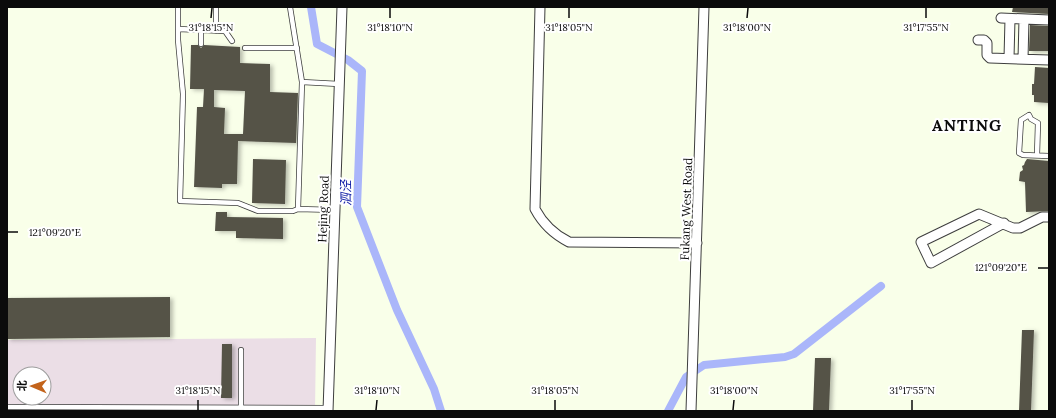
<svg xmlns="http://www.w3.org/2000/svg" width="1056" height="418" font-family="Lora,'Noto Sans SC',serif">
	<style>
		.industrial { fill: #ebdee6; fill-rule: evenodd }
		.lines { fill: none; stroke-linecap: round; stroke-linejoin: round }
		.canal { stroke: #aab6fa; stroke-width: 8 }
		.building { fill: #545247; fill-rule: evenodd; filter: url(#shadow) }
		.service-casing { stroke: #3e3e3e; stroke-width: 6 }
		.minor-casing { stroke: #3e3e3e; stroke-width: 11 }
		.service { stroke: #fff; stroke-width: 4.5 }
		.minor { stroke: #fff; stroke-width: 9 }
		.ticks { fill: none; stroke: #0b0b0b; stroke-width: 1.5 }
		.labels { text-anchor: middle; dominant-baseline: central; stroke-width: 4; stroke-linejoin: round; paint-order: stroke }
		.street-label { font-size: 12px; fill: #0b0b0b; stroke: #fff }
		.water-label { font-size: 13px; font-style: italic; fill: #0d1ba3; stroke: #fff }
		.district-label { font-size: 16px; font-weight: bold; letter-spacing: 1px; fill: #0b0b0b; stroke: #fff }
		.ticks-label { font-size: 10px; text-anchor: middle; fill: #0b0b0b; stroke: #fff; stroke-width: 4; stroke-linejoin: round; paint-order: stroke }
	</style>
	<defs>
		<filter id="shadow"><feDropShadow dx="3" dy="1.5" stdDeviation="2" flood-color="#0004"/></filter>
	</defs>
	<rect width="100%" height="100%" fill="#f9ffe9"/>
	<path class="industrial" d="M316 338 315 411H7V340ZM20 374H44V398H20Z"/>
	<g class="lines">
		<path class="canal" d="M311 7 317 44 348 60 362 71 357 207 397 310 434 389 441 411
			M668 411 686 377 704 365 785 357 794 354 881 286"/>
	</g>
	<path class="building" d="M1013 7H1049V14L1012 12Z
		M1030 25 1049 26V51H1029Z
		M191 45H198L201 48 204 45 240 47V63L270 64V92L298 93 296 143 238 141 237 184H222V188L194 187 197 107H203L204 89H190ZM214 90 245 91 243 134H224L225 108 214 107Z
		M1035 67 1049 68V103L1034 102V95H1032V84H1034Z
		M253 159 286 160 285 204 252 203Z
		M1027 159 1049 161V211L1026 212 1025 182 1019 181 1020 172 1023 170 1022 166 1024 165 1025 162Z
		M216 212H227V217L283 218V239L236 238V231H215Z
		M170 297V337L7 339V298Z
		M1022 330H1034L1031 411H1019Z
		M222 344H232V398H221Z
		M815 358H831L829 411H813Z"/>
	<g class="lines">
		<g class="service-casing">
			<path id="service" d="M178 7V40L183 94 180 201 238 203 258 211H293L298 209 335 210
				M290 7 302 82 298 209
				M178 29 225 31 232 41
				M216 31V7
				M201 44V30
				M245 48H297
				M302 82 339 84
				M1037 155 1038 123 1031 119 1029 115 1021 120 1019 153 1023 155 1049 156
				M7 407 328 408
				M241 410V350"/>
		</g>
		<g class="minor-casing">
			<path id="minor" d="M540 7 535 209C543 224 553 234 569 242L697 243
				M1001 18 1049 20
				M978 40H984L987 43V55L990 58 1049 60
				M1009 58 1010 19
				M1023 59 1024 19
				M1004 223 931 263 921 242 979 214 1013 228H1020L1042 217H1049
				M328 411 342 7
				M691 411 704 7"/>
		</g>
		<use href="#service" class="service"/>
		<use href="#minor" class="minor"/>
	</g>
	<path class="ticks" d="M211 18 212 8M390 18V8M569 18V8M747 18 748 8M926 18V8M8 232H18M1038 268H1048M198 410V400M376 410 377 400M555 410V400M733 410 734 400M912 410V400"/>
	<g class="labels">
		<g class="street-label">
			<text transform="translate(323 209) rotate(-88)">Hejing Road</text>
			<text transform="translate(686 209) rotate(-88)">Fukang West Road</text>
		</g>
		<g class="water-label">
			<text transform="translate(346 193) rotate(-91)">泗泾</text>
		</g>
		<g class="district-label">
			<text x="967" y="125">ANTING</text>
		</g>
	</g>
	<g class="ticks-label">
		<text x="211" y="31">31°18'15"N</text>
		<text x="390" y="31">31°18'10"N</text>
		<text x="569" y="31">31°18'05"N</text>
		<text x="747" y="31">31°18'00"N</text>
		<text x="926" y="31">31°17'55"N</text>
		<text x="55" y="236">121°09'20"E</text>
		<text x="1001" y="271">121°09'20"E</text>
		<text x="198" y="394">31°18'15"N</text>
		<text x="377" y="394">31°18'10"N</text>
		<text x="555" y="394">31°18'05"N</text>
		<text x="734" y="394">31°18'00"N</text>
		<text x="912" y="394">31°17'55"N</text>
	</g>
	<rect width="1056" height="418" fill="none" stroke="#0b0b0b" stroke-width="16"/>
	<g transform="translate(32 386) rotate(272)"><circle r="19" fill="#ffffff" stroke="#9d9d9d"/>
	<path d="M0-3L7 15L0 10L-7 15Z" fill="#c3631b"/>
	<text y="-6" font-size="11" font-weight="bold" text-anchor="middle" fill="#0b0b0b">北</text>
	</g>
</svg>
